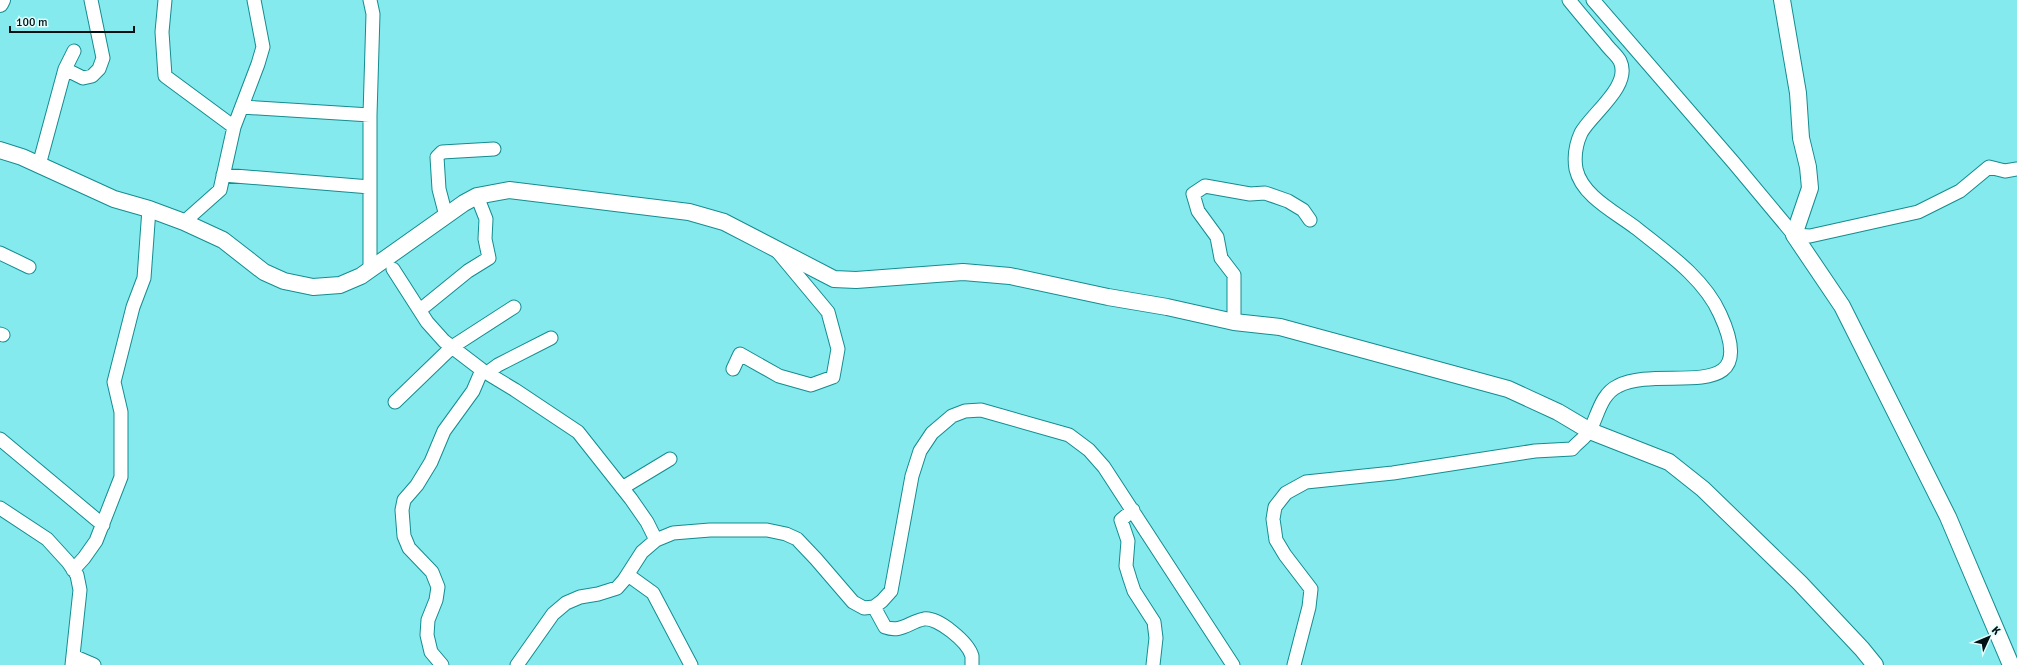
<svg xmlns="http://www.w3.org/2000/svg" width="2017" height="665" font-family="Signika,sans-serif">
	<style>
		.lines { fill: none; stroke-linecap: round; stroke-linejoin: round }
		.minor-casing { stroke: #148c90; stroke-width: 15 }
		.major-casing { stroke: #148c90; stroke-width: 18 }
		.minor { stroke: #fff; stroke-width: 13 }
		.major { stroke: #fff; stroke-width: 16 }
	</style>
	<rect width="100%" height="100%" fill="#84eaed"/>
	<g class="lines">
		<g class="minor-casing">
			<path id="minor" d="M165 0 162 32 165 76 234 127
				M370 0 373 14 370 115V269
				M1593 0 1734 163 1794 235 1810 236 1918 212 1960 191 1989 167 2005 171 2017 169
				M65 69 74 51
				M242 107 370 115
				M39 165 65 69 83 78 92 76 99 69 103 58 91 0
				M223 175 370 187
				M446 216 439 189 437 157 442 152 494 149
				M184 222 220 190 234 127 258 64 263 47 254 0
				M0 253 29 267
				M393 269 427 322 444 341 482 370 515 390 578 432 631 499 647 522 656 540
				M420 310 468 271 489 258 485 239 486 219 477 196
				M1234 322V275L1221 258 1217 237 1198 211 1193 194 1205 186 1250 194 1265 193 1288 201 1303 210 1310 220
				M0 334 3 335
				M733 369 740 354 779 376 811 385 833 377 838 349 828 312 778 252
				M487 373 498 365 551 338
				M395 402 452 347 514 307
				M0 439 103 525
				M622 488 670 459
				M0 508 47 539 68 562 77 575 80 590 72 665
				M1133 510 1121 520 1128 541 1126 566 1130 579 1134 591 1154 622 1156 638 1153 665
				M73 570 84 558 96 541 121 477V412L114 382 133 307 144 278 149 209
				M628 575 653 593 691 665
				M874 607 885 627C901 633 909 622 924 619 938 617 968 642 972 656 972 658 972 662 972 665
				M73 656 94 665
				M442 665 431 652 427 635 428 620 436 600 438 587 432 572 409 548 404 536 402 510 404 500 417 485 431 462 444 431 473 391 482 370
				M517 665 553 614 566 603 580 597 598 594 617 588 624 580 642 552 656 540 673 533 710 530H767L786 534 797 539 816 559 853 602 864 608 874 607 882 601 891 591 912 476 920 451 932 433 952 416 965 411 981 410 1069 435 1089 450 1104 467 1233 665
				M1294 665 1309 607 1311 589 1285 555 1276 540 1273 519 1275 507 1286 493 1306 482 1393 473 1535 451 1572 449C1577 443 1586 437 1590 430 1598 415 1601 394 1618 386 1662 363 1764 409 1720 314 1704 278 1666 252 1636 228 1615 212 1582 196 1576 169 1574 157 1576 144 1581 133 1591 114 1632 86 1620 61 1617 55 1609 49 1605 43 1593 29 1581 15 1569 0"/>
		</g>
		<g class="major-casing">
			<path id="major" d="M1782 0 1798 93 1801 138 1808 167 1810 188 1794 235 1842 306 1948 517 2011 665
				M0 4 2 0
				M0 150 22 157 114 199 149 209 184 222 223 240 264 272 284 281 313 287 340 285 361 276 464 203 477 196 509 190 689 212 724 222 834 279 856 280 963 272 1010 276 1108 297 1167 307 1234 322 1280 327 1508 389 1558 412 1590 431 1669 462 1703 489 1800 583 1862 649 1875 665"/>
		</g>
		<use href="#minor" class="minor"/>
		<use href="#major" class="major"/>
	</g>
	<g transform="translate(1989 637) rotate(46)" stroke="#e2fefe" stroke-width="3" paint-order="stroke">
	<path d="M0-3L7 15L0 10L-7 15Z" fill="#001213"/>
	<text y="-6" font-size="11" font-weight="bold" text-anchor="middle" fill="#001213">K</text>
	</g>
	<path d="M10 26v6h124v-6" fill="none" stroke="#001213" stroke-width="2"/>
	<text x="16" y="26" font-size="12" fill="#001213" stroke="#e2fefe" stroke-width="3" paint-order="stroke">100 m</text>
</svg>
